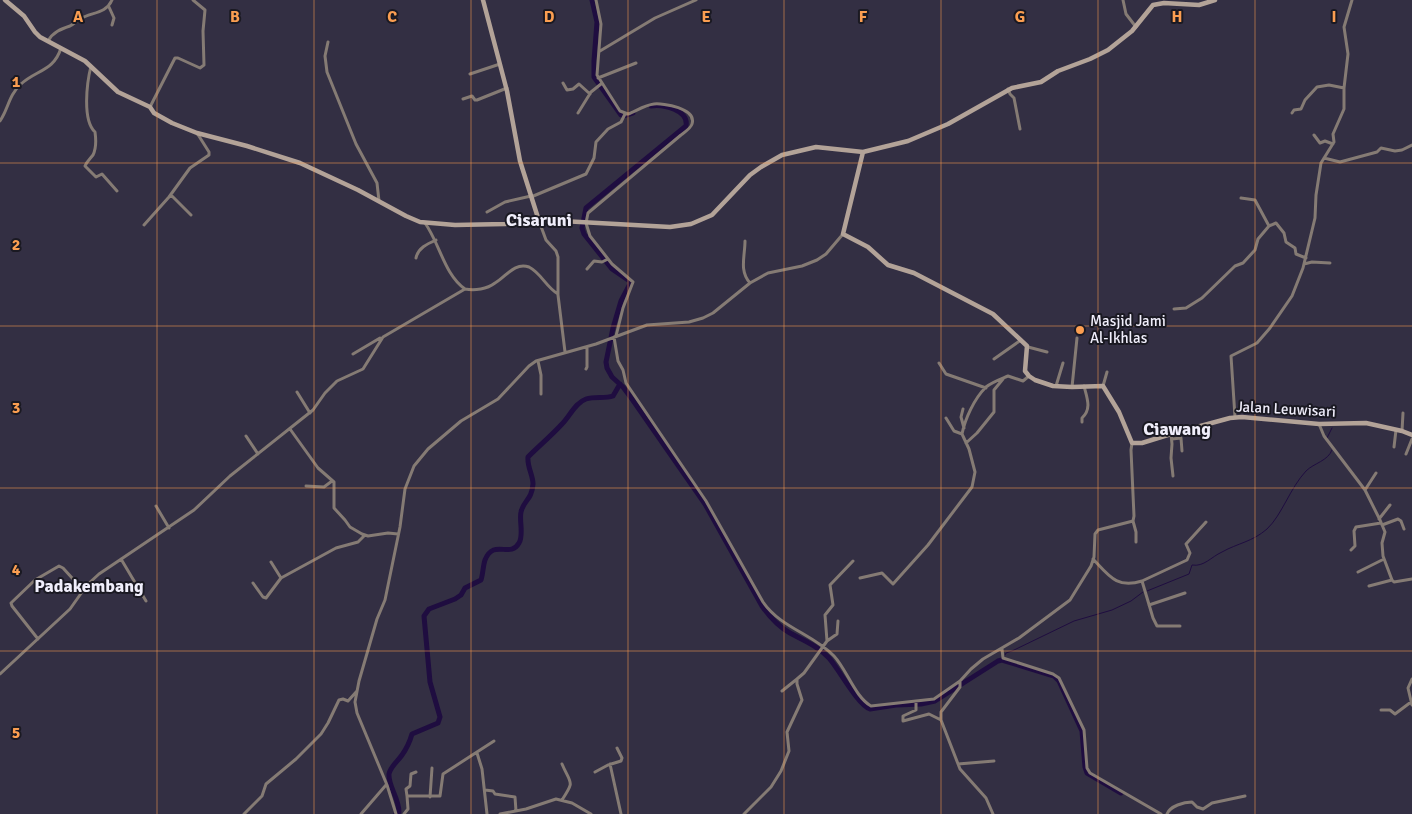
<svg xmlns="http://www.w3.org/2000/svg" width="1412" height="814" font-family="Signika,sans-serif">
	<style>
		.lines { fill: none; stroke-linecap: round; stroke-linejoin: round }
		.stream { stroke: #1f0d40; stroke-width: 1 }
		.river { stroke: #1f0d40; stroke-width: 5 }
		.street { stroke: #857b74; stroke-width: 3 }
		.secondary { stroke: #b3a398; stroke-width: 4.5 }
		.grid { fill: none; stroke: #fb9e51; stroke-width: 1; stroke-opacity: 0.55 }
		.poi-dot { fill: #fb9e51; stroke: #1a1922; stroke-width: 2 }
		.labels { text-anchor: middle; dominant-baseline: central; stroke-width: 4; stroke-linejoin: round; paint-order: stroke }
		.poi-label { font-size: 15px; fill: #f0eefb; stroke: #1a1922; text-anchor: start }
		.street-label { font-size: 15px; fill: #f0eefb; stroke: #1a1922 }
		.quarter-label { font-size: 18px; font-weight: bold; fill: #f0eefb; stroke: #1a1922 }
		.grid-label { font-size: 16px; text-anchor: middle; font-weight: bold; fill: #fb9e51; stroke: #1a1922; stroke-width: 4; stroke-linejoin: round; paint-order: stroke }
	</style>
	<rect width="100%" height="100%" fill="#332f43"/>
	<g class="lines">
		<path class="stream" d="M1327 438 1332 428
			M1147 591 1189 574 1192 565C1204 567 1211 557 1222 552 1238 543 1252 542 1267 529 1282 515 1290 488 1306 471 1314 463 1328 461 1332 450
			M1005 655 1006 653 1012 651 1074 621 1112 610 1131 601 1143 592"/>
		<path class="river" d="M592 0 597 22 594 61V77L621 115 624 116 633 113
			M651 106C663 104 689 110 686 126L586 208 582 228 584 234 612 269 631 282 621 301 613 328 606 362 607 368 612 377 623 387 632 399 705 504 762 606C769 616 779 627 790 633 803 640 818 646 829 658 839 669 857 704 870 709L896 705 921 704 935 701 998 661 1002 660 1054 676 1059 681 1082 731 1085 767 1087 773 1121 793
			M396 814 399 812C399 798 388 786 389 774 390 767 398 761 402 755 407 748 410 741 412 734L438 723 440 717 430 682 424 616 429 609 455 599 461 595 465 588 481 580C483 574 483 566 485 560 494 538 510 559 519 543 524 535 519 521 521 512 523 501 532 500 533 484 533 475 527 467 528 457 539 446 551 436 562 424 570 416 575 403 586 399 595 396 605 399 613 396L620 384"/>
		<path class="street" d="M596 0 601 24 597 75 620 111 628 114C636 111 645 105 654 104 663 103 697 108 692 124 691 128 685 132 681 135L588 213 586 223 590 236 612 264 633 282 623 308 616 336
			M1123 0 1126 14 1136 27
			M109 7 114 18 112 25
			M48 41C53 32 61 29 70 26 74 24 76 21 80 19 91 12 106 14 112 0
			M328 42 325 56 327 72 356 144 377 183 379 201
			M600 51 655 18 696 0
			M91 66C87 82 82 120 95 132 96 139 96 149 93 155 90 159 87 161 85 166L96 177 102 174 117 191
			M470 74 500 64
			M598 78 636 63
			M563 83 567 90 573 89 579 84 590 94
			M1008 89 1010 94 1014 98 1020 129
			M463 99 472 96 475 100H477L507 88
			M150 107 175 58H178L200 68 204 65 203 31 205 10 193 0
			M578 113 591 92 601 84
			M1292 113 1294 110 1301 109 1305 100 1317 87 1329 85 1344 88
			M0 121C9 108 8 96 21 84 36 70 54 71 61 48
			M1314 135 1320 143 1325 141 1333 144
			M1324 158 1340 162 1377 152 1381 148 1395 151 1402 150 1412 145
			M171 195 191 215
			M531 197 586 174 594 158 596 142 608 129 621 122 625 114
			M1241 198 1255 200 1269 226 1276 223 1284 233 1286 242 1295 248 1296 254 1306 258
			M487 212 505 202 531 196
			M539 221 546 240 556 251 558 257V295L565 352
			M425 223C440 244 444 274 465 289 475 291 487 289 495 283 506 277 514 262 529 267 541 273 546 287 558 294
			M144 225 169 197 190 168 209 155V152L197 133
			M745 241C745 256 739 271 750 283
			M416 258C418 248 427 244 436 240
			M1304 264 1312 262 1330 263
			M587 269 594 261 602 262 608 259
			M1174 309 1186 308 1202 298 1235 266 1243 263 1255 250 1258 239 1269 226
			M614 337 618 361 623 370 626 383 706 501 763 602C781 628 813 634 834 656 847 670 855 697 871 706L934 699 960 681
			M1028 347 1047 352
			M353 354 380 338
			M994 359 1021 340
			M538 361 541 375V394
			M939 363 946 374 986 388
			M586 369 587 367V347
			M1056 386 1063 363
			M1103 386 1107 372
			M1072 387 1077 338
			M297 392 310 413
			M963 409 961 417 964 428
			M1235 417 1231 356 1257 343 1270 328 1292 296 1303 268 1315 218 1316 195 1321 163 1334 142 1333 134 1344 109V88L1348 54 1344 27 1352 0
			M946 418 954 431 962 434
			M1082 422V418C1092 409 1087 398 1084 386
			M1319 424 1324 436 1365 490 1380 520 1385 532 1382 543 1383 556 1392 580 1394 582 1412 579
			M290 429 318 468 334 482V508L345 520 350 527 362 534 368 536 388 533 398 534
			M1402 431 1403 413
			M1171 434 1172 444 1171 458 1173 476
			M246 436 258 454
			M1172 439 1181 438 1182 451
			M966 443 977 433 994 412V390L1003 379
			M1394 447 1396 430
			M1406 454 1412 439
			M306 486 324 487 332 481
			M1365 490 1376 473
			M156 506 169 528
			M1379 519 1390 505
			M1133 521 1136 532V542
			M1382 525 1398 519 1401 521 1404 529
			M1351 550 1355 546 1354 531 1356 527 1381 523
			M121 559 146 601
			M1093 559C1109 576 1117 589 1142 581L1153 618 1157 626H1180
			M271 562 281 578
			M1358 572 1384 559
			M860 578 882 573 893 584 928 545 972 487 975 472 969 449 962 434C965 419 974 399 986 387 992 382 1001 379 1008 376L1023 381 1029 376
			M1142 581 1187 560 1190 553 1186 544 1206 522
			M253 583 263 597 266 598 281 578 336 548 358 542 365 535
			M1369 586 1392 580
			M1149 605 1185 593
			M38 639 12 606 11 603 35 580 59 566 63 568 83 590
			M827 641 837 634 838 621
			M1002 649 1003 658 1053 674 1059 678 1084 730 1087 768 1090 773 1161 814
			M0 674 70 609 87 585 99 574 194 510 230 476 313 410 325 393 337 381 363 369 383 337 465 289
			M1412 679 1408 688 1412 705
			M782 691 797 679
			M916 701V710L903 716V721L929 714 941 720
			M1381 710H1390L1395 714 1411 702
			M477 753 482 769 487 814
			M610 764 621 814
			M958 764 994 761
			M595 772 608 765 621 761 622 758 617 748
			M485 790 493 791 495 794 515 797 516 811
			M407 796 406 789 410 786 411 774 416 772
			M430 797 432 768
			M562 800C575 780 571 785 562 764
			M244 814 262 796 266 784 296 759 321 734 328 723 339 700 343 699 348 701 357 691
			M361 814 386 785
			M396 814 387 785 357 713 355 702 359 681 377 619 385 600 400 527 405 489 414 466 428 449 461 421 498 399 529 366 536 361 596 344 647 325 689 322 703 318 713 313 750 283 768 273 802 266 817 260 826 254 843 234
			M404 814 408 809 407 796H440L443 774 494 741
			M500 814 526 809 556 799 572 803 591 814
			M744 814 771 787 781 771 789 751 787 732 802 700 797 684V679L804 673 827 641 825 615 833 605 830 585 853 561
			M993 814 986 798 960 769 941 720V712L960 687V681L971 669 983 659 1019 638 1070 600 1091 566 1094 557 1095 534 1098 530 1133 521 1134 516 1131 450 1132 443
			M1167 814C1170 806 1184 802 1192 802L1197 807 1203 809 1212 803 1245 796"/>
		<path class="secondary" d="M5 0 24 16 35 32 40 37 85 61 118 92 150 107 154 113 172 123 197 133 247 146 300 163 358 190 406 216 420 222 455 225 505 224 544 220 670 227 691 224 712 215 750 175 761 167 782 155 816 147 863 152 908 141 948 124 1012 88 1041 82 1058 71 1090 59 1108 50 1132 31 1153 5 1164 3 1199 5 1215 0
			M483 0 507 91 520 161 539 221
			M863 152 843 234 868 247 888 265 914 273 993 314 1027 346 1025 371 1029 376 1035 380 1053 386 1072 387 1103 386 1119 412 1132 443H1142L1171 434 1230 418 1242 417 1319 424 1366 423 1402 431 1412 435"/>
	</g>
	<path class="grid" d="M157 0V814M314 0V814M471 0V814M628 0V814M784 0V814M941 0V814M1098 0V814M1255 0V814M0 163H1412M0 326H1412M0 488H1412M0 651H1412"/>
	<circle class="poi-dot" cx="1080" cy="330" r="5"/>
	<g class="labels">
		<g class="poi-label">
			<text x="1090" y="321">Masjid Jami<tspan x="1090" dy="17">Al-Ikhlas</tspan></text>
		</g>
		<g class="street-label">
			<text transform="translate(1286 409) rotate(3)">Jalan Leuwisari</text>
		</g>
		<g class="quarter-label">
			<text x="539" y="220">Cisaruni</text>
			<text x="1177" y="429">Ciawang</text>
			<text x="89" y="586">Padakembang</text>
		</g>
	</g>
	<g class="grid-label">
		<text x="78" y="22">A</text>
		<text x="235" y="22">B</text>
		<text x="392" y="22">C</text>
		<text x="549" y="22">D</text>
		<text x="706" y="22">E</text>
		<text x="863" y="22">F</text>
		<text x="1020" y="22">G</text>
		<text x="1177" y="22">H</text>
		<text x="1334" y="22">I</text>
		<text x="16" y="87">1</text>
		<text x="16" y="250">2</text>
		<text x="16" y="413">3</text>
		<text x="16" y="575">4</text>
		<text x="16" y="738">5</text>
	</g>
</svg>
